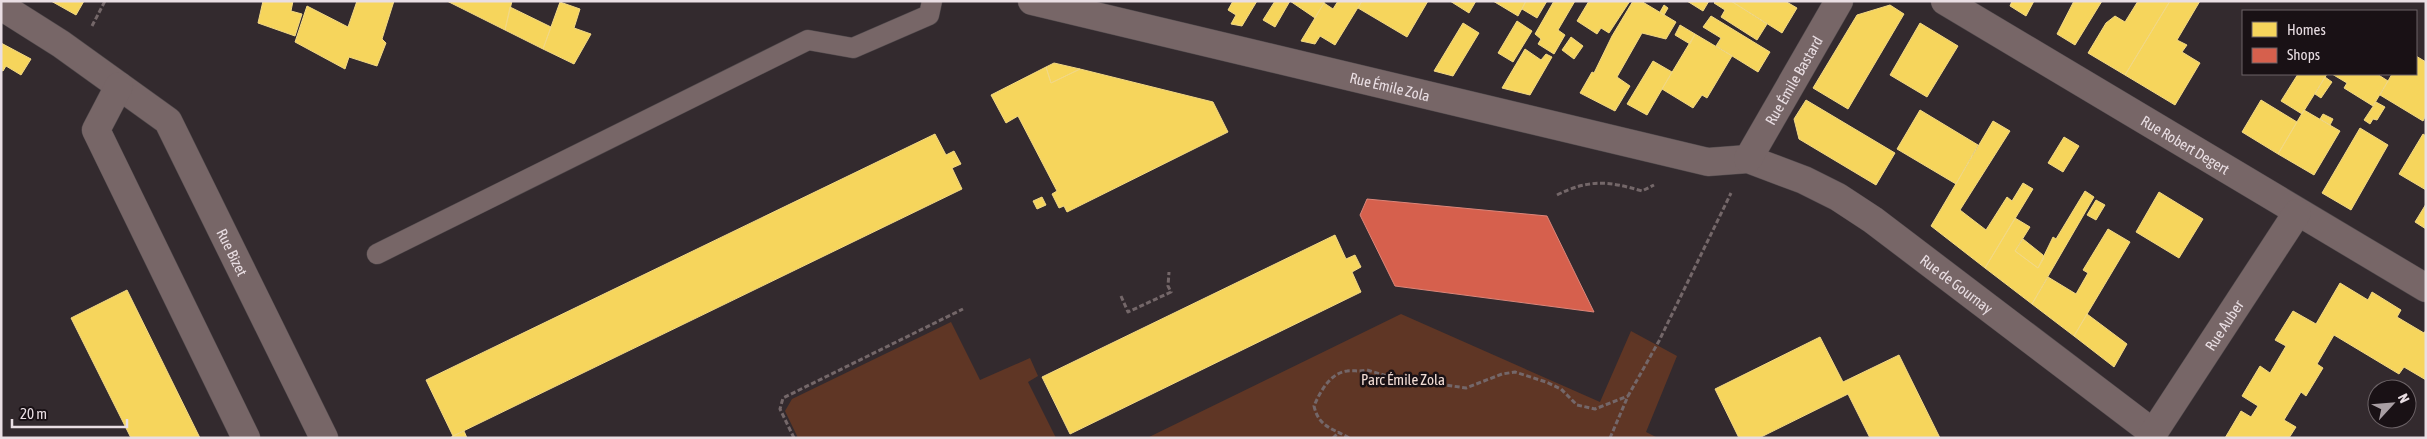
<svg xmlns="http://www.w3.org/2000/svg" width="2427" height="439" font-family="'Asap Condensed',sans-serif">
	<style>
		.green { fill: #5f3625 }
		.homes { fill: #f6d55c; stroke: #f2d884 }
		.shops { fill: #d6604d; stroke: #dc867a }
		.lines { fill: none; stroke-linecap: round; stroke-linejoin: round }
		.service-casing { stroke: #4f484b; stroke-width: 21 }
		.minor-casing { stroke: #4f484b; stroke-width: 29 }
		.path { stroke: #746769; stroke-width: 3; stroke-dasharray: 5 2.5; stroke-linecap: butt }
		.service { stroke: #776667; stroke-width: 20 }
		.minor { stroke: #776667; stroke-width: 28 }
		.labels { text-anchor: middle; dominant-baseline: central; stroke-width: 5; stroke-linejoin: round; paint-order: stroke }
		.street-label { font-size: 15px; fill: #e9dee3; stroke: #191115 }
		.park-label { font-size: 15px; fill: #f2ddd5; stroke: #191115 }
	</style>
	<rect width="100%" height="100%" fill="#332a2e"/>
	<path class="green" d="M1401 314 1600 402 1631 331 1677 356 1646 432 1658 438H1147Z
		M951 322 980 380 1030 358 1038 376 1028 382 1056 438H798L785 411 792 399Z"/>
	<path class="homes" d="M51 1H84L76 15Z
		M263 1H293L291 11 302 14 295 36 258 23Z
		M357 1H394L382 39 386 43 377 66 349 57 345 69 295 42 307 6 348 27Z
		M447 1H512L505 30Z
		M1233 1H1257L1242 26 1231 24 1236 15 1228 10Z
		M1275 1H1290L1275 27 1263 20Z
		M1290 1H1325L1315 18Z
		M1338 1H1362L1335 45 1320 36 1315 44 1301 41 1324 3 1333 9Z
		M1362 1H1428L1407 37 1358 8Z
		M1450 1H1476L1469 13Z
		M1493 1H1526L1518 16Z
		M1526 1H1547L1537 18 1522 9Z
		M1554 1H1575L1558 30 1565 35 1554 54 1538 44 1541 39 1535 34Z
		M1589 1H1630L1609 33 1601 28 1597 34 1577 21Z
		M1633 1H1641L1676 22 1666 39 1642 33 1617 77 1630 86 1615 111 1580 93 1592 72 1594 73 1612 36Z
		M1687 1H1709L1703 11Z
		M1716 1H1731L1767 24 1757 40 1721 17 1725 10 1714 3Z
		M1731 1H1785L1797 8 1782 33Z
		M2012 1H2034L2026 16 2010 6Z
		M2074 1H2102L2075 45 2057 34Z
		M2138 1H2170L2125 75 2088 53 2106 23 2115 16 2125 22Z
		M2170 1H2200L2177 40 2187 45 2182 52 2200 63 2175 105 2125 75Z
		M560 2 580 9 574 28 591 34 574 64 543 49Z
		M1664 5 1668 8 1664 15 1660 12Z
		M1890 5 1904 14 1848 109 1813 88 1857 15Z
		M510 7 551 27 543 49 505 30Z
		M1711 16 1770 52 1758 72 1716 46 1721 38 1703 27Z
		M1517 21 1532 31 1513 62 1498 53Z
		M1463 23 1479 33 1453 76 1434 71Z
		M1920 23 1958 46 1927 97 1890 75Z
		M1680 25 1695 34 1690 44 1675 35Z
		M1695 34 1732 56 1707 98 1702 95 1693 108 1662 89Z
		M1571 37 1583 46 1574 59 1562 50Z
		M1 43 31 59 21 75 6 66 3 71 1 70Z
		M1525 49 1541 60 1546 54 1552 57 1530 95 1502 88Z
		M2416 56 2426 62V115L2423 121 2380 95 2392 74H2416Z
		M1653 61 1672 72 1647 115 1627 104Z
		M1054 63 1080 69 1051 83 1046 67Z
		M1046 67 1051 83 1080 69 1213 102 1228 132 1067 212 1064 206 1059 208 1052 194 1057 191 1018 116 1006 123 991 95Z
		M2298 74H2327L2302 114 2281 101Z
		M2332 74H2377L2388 81 2373 106 2344 88 2347 83Z
		M2325 77 2332 82 2321 98 2315 94Z
		M1806 100 1895 153 1876 185 1799 139 1794 119Z
		M2261 100 2297 122 2278 154 2242 132Z
		M2376 102 2385 107 2377 120 2373 119 2370 124 2364 120Z
		M1920 110 1978 145 1956 184 1897 149Z
		M2304 110 2340 131 2314 175 2278 154Z
		M2323 114 2333 119 2330 125 2320 119Z
		M1993 121 2010 131 1960 210 1986 230 2007 197 2012 201 2023 183 2033 189 1985 268 1931 226Z
		M2360 128 2388 145 2351 210 2322 193Z
		M935 134 946 155 954 151 961 164 952 168 962 189 453 436 426 380Z
		M2423 134 2426 136V190L2399 174Z
		M2064 137 2079 146 2063 172 2048 163Z
		M2085 191 2094 197 2032 304 1985 268 2015 218 2030 227 2015 251 2038 268 2053 237 2056 239Z
		M2159 192 2203 219 2179 258 2136 232Z
		M1042 197 1046 205 1037 209 1033 201Z
		M2096 200 2105 205 2096 220 2087 215Z
		M2426 204V229L2415 222Z
		M2108 229 2130 242 2074 336 2032 304 2048 277 2076 294 2088 273 2083 270Z
		M1335 235 1346 259 1355 255 1361 267 1352 272 1361 292 1070 434 1042 377Z
		M2023 239 2043 255 2044 258 2038 268 2015 251Z
		M2340 283 2368 300 2372 292 2401 310 2397 317 2424 333 2426 330V380L2404 367 2399 374 2334 335 2317 364 2323 368 2306 396 2301 392 2284 420 2296 427 2289 438H2225L2241 411 2251 417 2258 406 2242 396 2260 366 2270 373 2286 346 2275 340 2293 311 2316 324Z
		M127 290 200 438H131L71 318Z
		M2087 314 2127 344 2114 367 2074 336Z
		M1820 337 1843 382 1899 355 1940 438H1870L1848 394 1759 438H1739L1715 389Z
		M464 431 467 438H450L453 436Z"/>
	<path class="shops" d="M1367 199 1547 216 1594 312 1395 286 1360 215Z"/>
	<g class="lines">
		<g class="service-casing">
			<path id="service" d="M377 254 808 40 853 48 929 15 932 1"/>
		</g>
		<g class="minor-casing">
			<g id="minor">
				<path id="s1" d="M1032 1 1708 162 1748 159 1804 180 1838 197 1873 220 2152 432"/>
				<path id="s2" d="M1945 1 2426 288"/>
				<path id="s3" d="M1 6 61 44 168 121 324 438"/>
				<path d="M119 86 96 130 246 438"/>
				<path id="s4" d="M1748 159 1839 1"/>
				<path id="s5" d="M2150 438 2297 213"/>
			</g>
		</g>
		<path class="path" d="M92 26 105 1
			M1557 195C1589 179 1608 181 1642 191L1654 185
			M1121 296 1128 312 1171 292 1168 286 1169 272
			M794 438 780 409 783 398 963 309
			M1333 438 1339 432
			M1349 438C1333 428 1319 428 1314 406 1320 392 1330 373 1347 371 1354 370 1359 372 1367 370L1414 384 1431 383 1466 388 1502 374 1515 372 1546 382 1561 389 1577 405 1595 409 1628 396
			M1610 438 1628 396 1659 341 1731 193"/>
		<use href="#service" class="service"/>
		<use href="#minor" class="minor"/>
	</g>
	<g class="labels">
		<g class="street-label">
			<text stroke="none"><textPath href="#s4" startOffset="91">Rue Émile Bastard</textPath></text>
			<text stroke="none"><textPath href="#s1" startOffset="368">Rue Émile Zola</textPath></text>
			<text stroke="none"><textPath href="#s2" startOffset="280">Rue Robert Degert</textPath></text>
			<text stroke="none"><textPath href="#s3" startOffset="349">Rue Bizet</textPath></text>
			<text stroke="none"><textPath href="#s1" startOffset="980">Rue de Gournay</textPath></text>
			<text stroke="none"><textPath href="#s5" startOffset="135">Rue Auber</textPath></text>
		</g>
		<g class="park-label">
			<text x="1403" y="379">Parc Émile Zola</text>
		</g>
	</g>
	<rect width="2427" height="439" fill="none" stroke="#e9dee3" stroke-width="5"/>
	<rect x="2242" y="10" width="175" height="65" fill="#191115" stroke="#6c6367"/>
	<rect x="2252" y="22" width="25" height="15" fill="#f6d55c" stroke="#6c6367"/>
	<text x="2287" y="35" font-size="15" fill="#e9dee3">Homes</text>
	<rect x="2252" y="48" width="25" height="15" fill="#d6604d" stroke="#6c6367"/>
	<text x="2287" y="60" font-size="15" fill="#e9dee3">Shops</text>
	<g transform="translate(2392 404) rotate(64)"><circle r="24" fill="#191115" stroke="#6c6367"/>
	<path d="M0-4L9 19L0 12L-9 19Z" fill="#a99fa4"/>
	<text y="-8" font-size="14" font-weight="bold" text-anchor="middle" fill="#e9dee3">N</text>
	</g>
	<path d="M12 419v8h115v-8" fill="none" stroke="#e9dee3" stroke-width="2.5"/>
	<text x="20" y="419" font-size="15" fill="#e9dee3" stroke="#191115" stroke-width="4" paint-order="stroke">20 m</text>
</svg>
